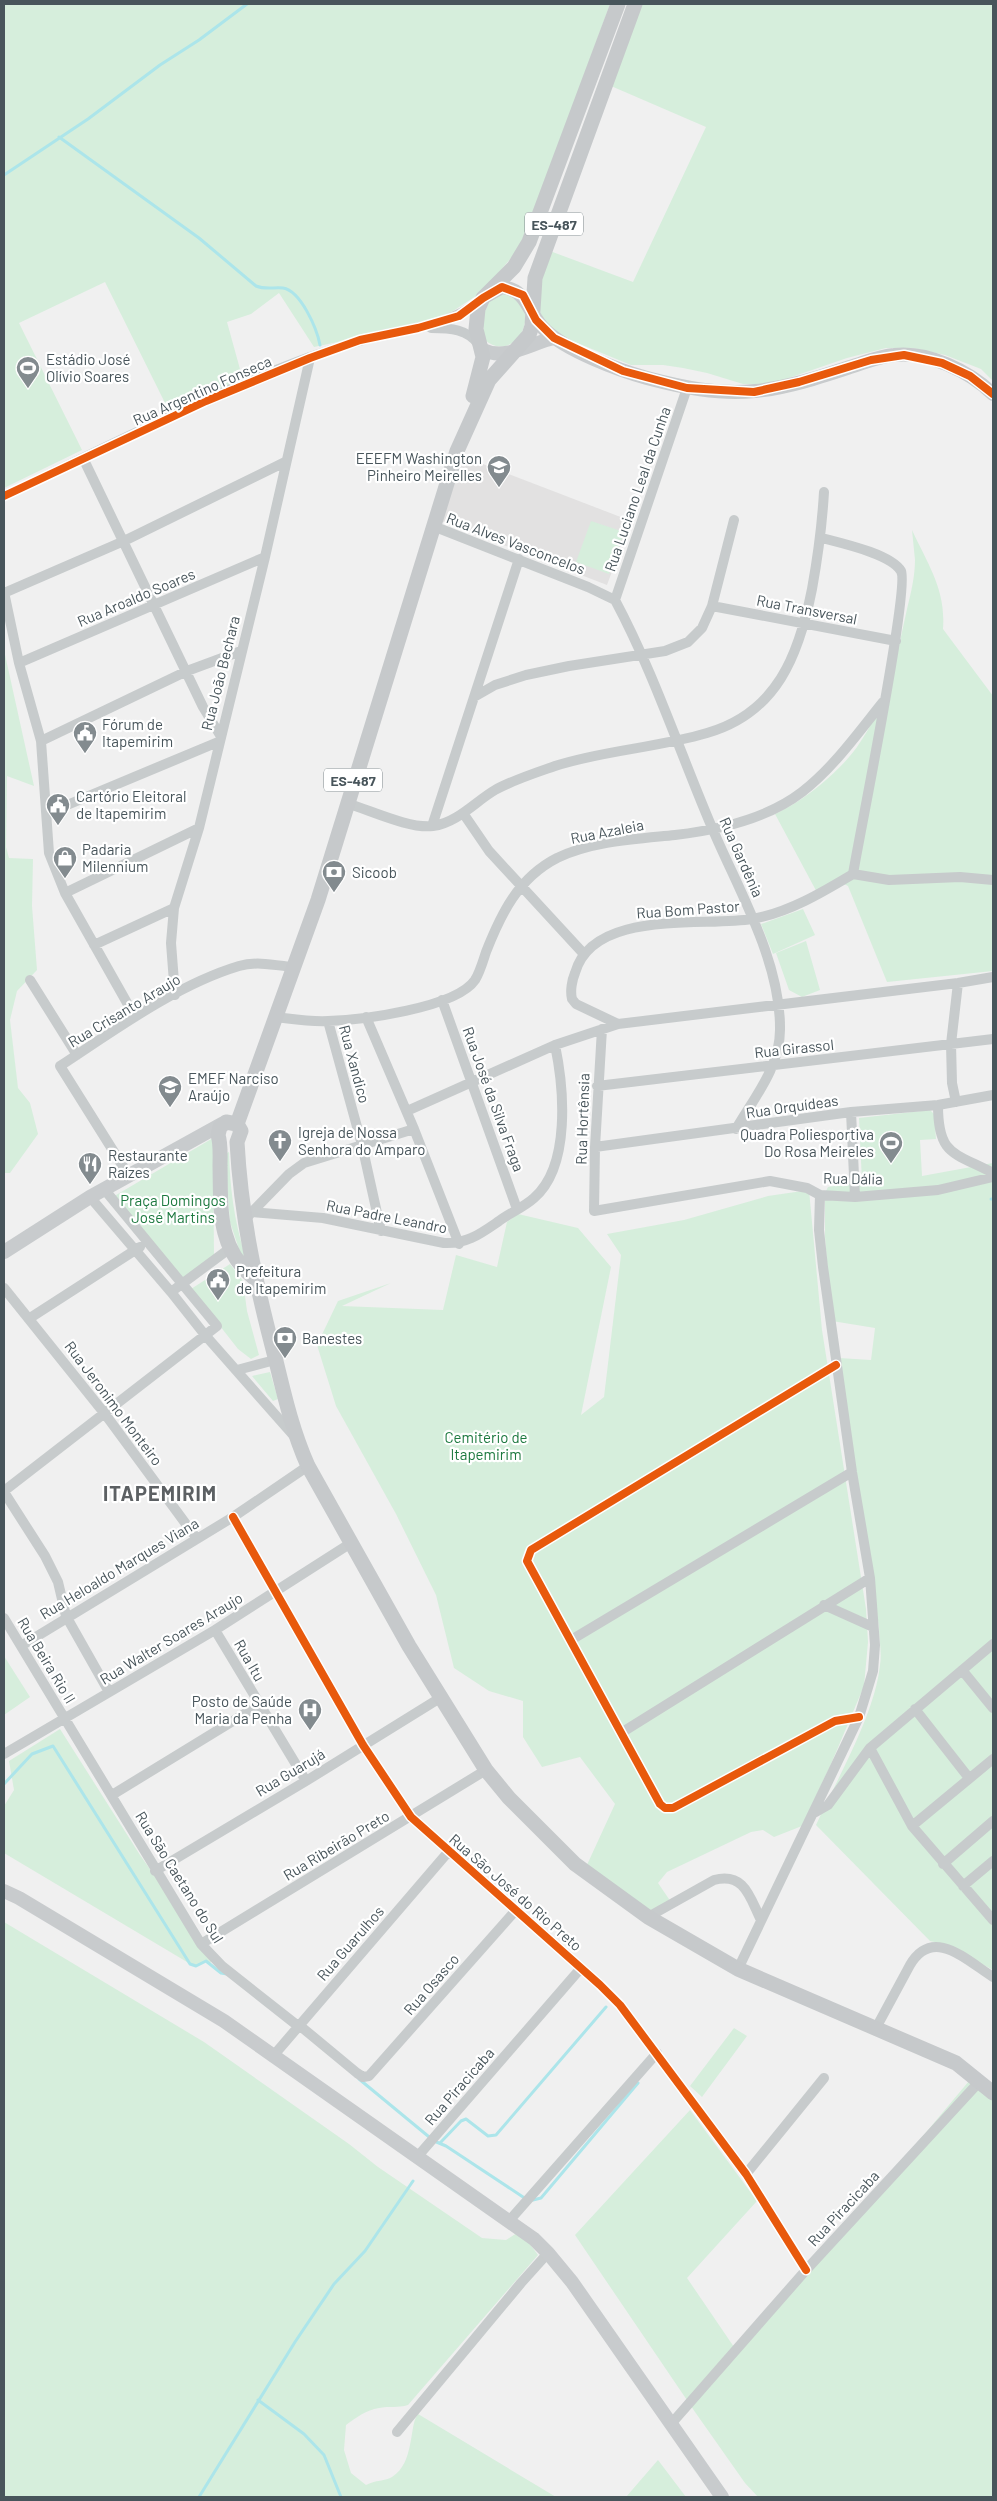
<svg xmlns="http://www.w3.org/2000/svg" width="997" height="2501" font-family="Barlow,sans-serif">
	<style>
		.education { fill: #e2e1e1 }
		.green { fill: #d6eedc }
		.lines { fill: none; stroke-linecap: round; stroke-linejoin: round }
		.stream { stroke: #ace5ea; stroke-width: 3 }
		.street { stroke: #c7cbcc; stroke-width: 10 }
		.secondary { stroke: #c8cbcd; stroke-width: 14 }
		.primary { stroke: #c6c9cb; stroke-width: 15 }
		.cycleway-casing { stroke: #fff; stroke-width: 11 }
		.cycleway { stroke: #e8590c; stroke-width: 8 }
		.labels { text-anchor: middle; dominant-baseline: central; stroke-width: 4.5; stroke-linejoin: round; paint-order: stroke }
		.shield { fill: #fff; stroke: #7f888c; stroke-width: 1 }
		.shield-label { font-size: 14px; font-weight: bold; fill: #48555b }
		.poi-label { font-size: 15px; fill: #48555b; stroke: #fff; text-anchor: start }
		.street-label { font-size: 15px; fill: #48555b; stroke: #fff }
		.park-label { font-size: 15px; fill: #1c793f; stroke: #fff }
		.district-label { font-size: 20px; font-weight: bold; letter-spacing: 1px; fill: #5c6063; stroke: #fff }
	</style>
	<rect width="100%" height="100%" fill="#f0f0f0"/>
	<path class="education" d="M462 456 631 521 607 585 441 521Z"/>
	<path class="green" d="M4 4H610L533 216 517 251 482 292 453 311 428 323 314 347 279 293 251 314 227 322 243 380 170 413 105 282 19 323 82 450 4 488Z
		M641 4H993V381L981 369 945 355 913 348H886L847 358 786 379 768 384H743L707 373 683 368 663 365H631L570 340 543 324 536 292 550 251 633 282 706 127 611 86Z
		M511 292C514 295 519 299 522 303 535 327 509 361 485 340L482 318 491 298Z
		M591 521 624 532 609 574 576 562Z
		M912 530C928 565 946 589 943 629L993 696V971L887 982 848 886 844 884 820 898 775 814C804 801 838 773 857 747 886 707 897 656 907 609 911 593 915 576 915 560 914 550 913 540 912 530Z
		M4 650 34 786 7 776 6 847 9 858 33 859 32 906 37 970 17 991 10 1020 18 1088 30 1103 38 1134 10 1173H4Z
		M803 909 815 935 773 954 761 924Z
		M806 941 820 990 802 997 789 990 776 953Z
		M930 1110 934 1114 936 1139 920 1140 922 1176 993 1163V1970L947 1945 930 1941 816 1825C837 1779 875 1714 880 1665 882 1653 879 1639 879 1627L839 1358 871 1360 875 1328 832 1321 825 1237V1193L828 1187 862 1182 859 1118Z
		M213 1138 214 1257 182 1280 111 1198Z
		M229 1152C230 1188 234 1220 245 1255L242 1258 230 1222 225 1154Z
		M809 1190 822 1330 866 1609 868 1642 864 1686 831 1764 802 1826 774 1837 763 1830 751 1832 667 1872 658 1883 671 1902 646 1912 586 1867 615 1804 580 1757 542 1767 523 1737V1701L489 1691 454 1668 436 1595 396 1514 336 1406 317 1345 338 1301 391 1283 342 1306 443 1310 456 1255 497 1267 507 1222 518 1214 578 1228 611 1267 581 1415 604 1397 621 1255 607 1234 684 1220 768 1196Z
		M230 1264 243 1281 247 1311 259 1355 251 1359 238 1349 191 1289Z
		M270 1372 278 1399 273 1401 252 1376Z
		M4 1656 30 1697 4 1715Z
		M60 1729 140 1855 202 1943 218 1956 210 1963 205 1961 195 1966 187 1962 4 1853V1806L14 1790 9 1761Z
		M4 1922 204 2042 349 2144 378 2167 482 2238 506 2240 520 2231 538 2255 408 2405C398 2408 389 2406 379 2408 366 2410 357 2417 346 2425L344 2450 351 2473 366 2485C375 2480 386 2481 392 2477 415 2463 409 2424 418 2414L556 2497H4Z
		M734 2028 747 2036 702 2097 690 2086Z
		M969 2081 993 2097V2497H758L745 2483 695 2412 575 2235 690 2110 757 2201 687 2278 734 2347 892 2173Z
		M658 2460 686 2497H626Z"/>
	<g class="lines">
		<path class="stream" d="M59 137 199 238 256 286C266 290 273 287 283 288 301 291 317 329 320 345
			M4 175 88 119 160 65 199 40 247 4
			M991 1199H993
			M4 1784 32 1754 53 1746 190 1964 196 1966 206 1961 221 1973 227 1974
			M359 2079 434 2141 446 2146 526 2199 533 2200 541 2198 638 2083
			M440 2143 461 2121 466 2119 488 2136 496 2135 606 2007
			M258 2400 304 2434 324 2455 341 2497
			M199 2497 295 2342 334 2284 365 2251 413 2181"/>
		<path class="street" d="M431 328C450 328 468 329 479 345
			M83 458 203 707 220 735
			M4 496C105 448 205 396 310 357 334 349 358 340 382 335 418 327 452 324 480 300
			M433 526 588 587 615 600
			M4 592 19 663 41 741 49 853 65 893 135 1017
			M4 593 124 541 285 462
			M615 600C654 673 680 753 713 830 739 891 781 962 780 1030 780 1067 754 1098 736 1129
			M615 600 687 388
			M712 606 896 641
			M19 663 265 557
			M474 697 495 685 526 675 569 666 665 651 688 642 702 628 712 606 734 520
			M41 741 187 671 241 651
			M346 803C370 810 409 829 433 826 457 823 476 801 495 790 513 780 535 773 555 766 604 750 657 748 707 733 777 713 799 655 812 589 818 556 822 526 824 492
			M48 813 218 742
			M463 813 489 851 583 953
			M432 826 519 559
			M853 874 889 880 960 877 993 880
			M65 893 199 828
			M94 945 174 908
			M30 980 77 1055
			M175 995 171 943 174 908 199 828 265 557 310 358
			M442 1000 517 1209
			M276 1017C293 1019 311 1022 328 1021 361 1020 456 1008 475 980 480 972 483 961 486 952 501 914 518 878 557 858 593 841 636 839 675 835 718 830 767 819 802 792 834 767 858 733 883 702
			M366 1017 414 1129 459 1244
			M328 1021 362 1145 381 1231
			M618 1024 576 1004 572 999C570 991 572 980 575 973 593 909 702 927 752 919 788 913 823 892 853 874 859 837 910 587 901 571 891 554 841 543 822 538
			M602 1029 595 1147 594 1211 770 1181 807 1188 820 1195 855 1197 938 1190 993 1177
			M597 1086 993 1039
			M956 1102 952 1083 951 1044 958 983
			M938 1105C938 1155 953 1152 993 1173
			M407 1111 555 1045 618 1024 958 983 993 977
			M851 1112 855 1197
			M595 1147 851 1112 938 1105 993 1095
			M129 1176 60 1066C115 1030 176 985 239 966 256 961 275 965 292 967
			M90 1197 171 1292 205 1335 294 1436
			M252 1212 289 1174 304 1163 414 1129
			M244 1221 252 1212 323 1218 444 1243C467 1244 480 1234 499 1221 510 1213 524 1207 534 1198 571 1166 564 1088 555 1045
			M4 1288 105 1414 197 1539
			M171 1292 229 1249
			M30 1318 140 1247
			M836 1365 531 1550 527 1561 660 1804 665 1808H673L835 1721 859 1717
			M237 1370 275 1360
			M4 1491 217 1326 104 1189
			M4 1492 45 1556 58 1582 66 1616 109 1692
			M233 1517 363 1745 411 1817 600 1985 620 2005 746 2174 806 2270
			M824 1605 873 1627
			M4 1618 201 1944 222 1966 298 2026
			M215 1630 306 1781
			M571 1640 852 1472
			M21 1646 233 1517 308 1466
			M962 1670 993 1708
			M915 1709 969 1778
			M621 1733 870 1578
			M870 1748 912 1826 993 1920
			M4 1754 215 1630 351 1543
			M112 1795 259 1705
			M814 1813 828 1805 870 1748 993 1644
			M912 1826 993 1759
			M943 1864 993 1821
			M155 1871 306 1781 440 1698
			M963 1886 993 1861
			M648 1917 714 1880C745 1872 750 1898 761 1920
			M201 1944 486 1770
			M738 1969 859 1717 873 1671 875 1645 870 1578 852 1472 823 1267 819 1230 820 1195
			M299 2025 357 2073 363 2077 369 2076 516 1910
			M876 2028 910 1965C933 1926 966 1960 993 1977
			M274 2055 449 1851
			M418 2156 581 1968
			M746 2174 824 2078
			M509 2221 657 2053
			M671 2424 806 2270 980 2081
			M397 2432 521 2283 548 2253"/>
		<path class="secondary" d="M488 295 502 287C529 290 528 315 545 330 567 351 618 370 647 378 681 387 719 395 755 391 787 388 820 377 850 367 864 363 879 356 894 355 928 351 969 371 993 394
			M483 350C506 361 531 343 554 338
			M4 1252 90 1197 222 1124
			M4 1891 19 1898 224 2021 534 2239 548 2253 572 2282 722 2497"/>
		<path class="primary" d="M473 396 483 357 476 329 478 309 483 298 514 267 529 242 618 4
			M237 1124 318 900 457 451 489 380 529 335 532 326 535 278 635 4
			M254 1278C217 1248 221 1209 220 1166 220 1156 221 1144 218 1135L220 1127 226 1122 237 1124 241 1131 237 1142C241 1217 256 1285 275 1357 284 1394 292 1430 308 1466L409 1646 486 1770 509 1798 575 1864 648 1917 738 1969 956 2063 993 2093"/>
		<g class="cycleway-casing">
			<path id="cycleway" d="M4 496 206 401 310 358 360 340 418 328 459 316 483 298 502 287 523 295 536 320 554 338 623 371 687 388 754 392 799 382 871 360 904 355 942 363 970 376 993 394
				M836 1365 531 1550 527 1561 660 1804 665 1808H673L835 1721 859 1717
				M233 1517 363 1745 411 1817 600 1985 620 2005 746 2174 806 2270"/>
		</g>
		<use href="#cycleway" class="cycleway"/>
	</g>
	<defs>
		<g id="stadium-pin" transform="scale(1.25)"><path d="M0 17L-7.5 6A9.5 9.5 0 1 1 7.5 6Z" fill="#838b8f" stroke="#fff"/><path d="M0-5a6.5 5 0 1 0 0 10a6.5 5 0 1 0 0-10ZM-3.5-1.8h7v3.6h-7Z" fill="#fff"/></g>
		<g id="school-pin" transform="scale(1.25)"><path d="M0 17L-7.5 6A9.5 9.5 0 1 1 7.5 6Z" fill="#838b8f" stroke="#fff"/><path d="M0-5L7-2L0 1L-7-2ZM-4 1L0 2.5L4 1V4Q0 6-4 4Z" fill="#fff"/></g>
		<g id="civic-pin" transform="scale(1.25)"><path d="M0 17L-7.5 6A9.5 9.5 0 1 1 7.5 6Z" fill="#838b8f" stroke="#fff"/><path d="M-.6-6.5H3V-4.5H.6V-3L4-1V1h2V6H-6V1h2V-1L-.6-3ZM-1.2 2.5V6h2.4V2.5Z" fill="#fff"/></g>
		<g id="shop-pin" transform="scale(1.25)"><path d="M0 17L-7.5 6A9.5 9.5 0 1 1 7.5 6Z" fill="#838b8f" stroke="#fff"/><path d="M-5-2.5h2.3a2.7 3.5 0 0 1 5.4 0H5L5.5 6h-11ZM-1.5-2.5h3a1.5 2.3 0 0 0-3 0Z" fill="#fff"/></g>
		<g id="bank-pin" transform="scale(1.25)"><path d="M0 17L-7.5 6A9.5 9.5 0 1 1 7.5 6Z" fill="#838b8f" stroke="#fff"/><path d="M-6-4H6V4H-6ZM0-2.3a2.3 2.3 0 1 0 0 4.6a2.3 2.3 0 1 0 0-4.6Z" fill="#fff"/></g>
		<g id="church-pin" transform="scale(1.25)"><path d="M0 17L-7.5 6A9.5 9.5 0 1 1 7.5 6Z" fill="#838b8f" stroke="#fff"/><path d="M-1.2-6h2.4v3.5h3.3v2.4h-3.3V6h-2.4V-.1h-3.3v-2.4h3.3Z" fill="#fff"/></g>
		<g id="restaurant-pin" transform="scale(1.25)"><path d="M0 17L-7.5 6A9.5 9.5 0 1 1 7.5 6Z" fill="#838b8f" stroke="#fff"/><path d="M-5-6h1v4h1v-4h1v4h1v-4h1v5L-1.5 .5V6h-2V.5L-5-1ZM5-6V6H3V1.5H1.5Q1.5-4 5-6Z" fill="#fff"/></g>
		<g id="hospital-pin" transform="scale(1.25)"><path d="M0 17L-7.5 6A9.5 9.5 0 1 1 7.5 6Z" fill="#838b8f" stroke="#fff"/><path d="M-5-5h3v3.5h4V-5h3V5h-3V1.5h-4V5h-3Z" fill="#fff"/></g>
	</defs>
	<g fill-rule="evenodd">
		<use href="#stadium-pin" x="28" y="368"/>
		<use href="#school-pin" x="499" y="467"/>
		<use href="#civic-pin" x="85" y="733"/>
		<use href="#civic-pin" x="58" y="805"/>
		<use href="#shop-pin" x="65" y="858"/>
		<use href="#bank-pin" x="334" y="872"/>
		<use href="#school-pin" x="170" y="1087"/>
		<use href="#church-pin" x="280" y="1141"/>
		<use href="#stadium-pin" x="891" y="1143"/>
		<use href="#restaurant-pin" x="90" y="1164"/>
		<use href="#civic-pin" x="218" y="1280"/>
		<use href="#bank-pin" x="285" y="1338"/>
		<use href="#hospital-pin" x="310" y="1710"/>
	</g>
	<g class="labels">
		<g class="shield">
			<rect x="525" y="212.5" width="58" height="23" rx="4"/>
			<rect x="324" y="768.5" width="58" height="23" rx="4"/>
		</g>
		<g class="shield-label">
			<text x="554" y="224">ES-487</text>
			<text x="353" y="780">ES-487</text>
		</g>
		<g class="poi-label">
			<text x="46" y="359">Estádio José<tspan x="46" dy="17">Olívio Soares</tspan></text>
			<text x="482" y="458" text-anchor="end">EEEFM Washington<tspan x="482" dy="17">Pinheiro Meirelles</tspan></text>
			<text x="102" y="724">Fórum de<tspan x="102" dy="17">Itapemirim</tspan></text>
			<text x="76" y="796">Cartório Eleitoral<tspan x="76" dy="17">de Itapemirim</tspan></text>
			<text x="82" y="849">Padaria<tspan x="82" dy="17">Milennium</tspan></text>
			<text x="352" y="872">Sicoob</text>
			<text x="188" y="1078">EMEF Narciso<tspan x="188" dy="17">Araújo</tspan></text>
			<text x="298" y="1132">Igreja de Nossa<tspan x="298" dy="17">Senhora do Amparo</tspan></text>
			<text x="874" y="1134" text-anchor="end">Quadra Poliesportiva<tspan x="874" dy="17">Do Rosa Meireles</tspan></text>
			<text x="108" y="1155">Restaurante<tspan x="108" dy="17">Raízes</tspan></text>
			<text x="236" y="1271">Prefeitura<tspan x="236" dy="17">de Itapemirim</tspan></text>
			<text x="302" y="1338">Banestes</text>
			<text x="292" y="1701" text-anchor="end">Posto de Saúde<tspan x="292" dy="17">Maria da Penha</tspan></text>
		</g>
		<g class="street-label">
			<text transform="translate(202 390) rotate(-24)">Rua Argentino Fonseca</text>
			<text transform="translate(637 489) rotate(-71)">Rua Luciano Leal da Cunha</text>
			<text transform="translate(516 543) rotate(21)">Rua Alves Vasconcelos</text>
			<text transform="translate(136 597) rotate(-23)">Rua Aroaldo Soares</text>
			<text transform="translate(807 609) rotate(11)">Rua Transversal</text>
			<text transform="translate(220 673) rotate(-76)">Rua João Bechara</text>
			<text transform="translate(607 831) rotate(-11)">Rua Azaleia</text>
			<text transform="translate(742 857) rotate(66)">Rua Gardênia</text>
			<text transform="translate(688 909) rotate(-4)">Rua Bom Pastor</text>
			<text transform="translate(124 1010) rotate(-31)">Rua Crisanto Araujo</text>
			<text transform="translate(794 1048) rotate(-6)">Rua Girassol</text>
			<text transform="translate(355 1064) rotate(75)">Rua Xandico</text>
			<text transform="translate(494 1099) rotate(70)">Rua José da Silva Fraga</text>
			<text transform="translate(792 1106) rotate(-8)">Rua Orquídeas</text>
			<text transform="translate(582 1119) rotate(-88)">Rua Hortênsia</text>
			<text transform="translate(853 1178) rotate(1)">Rua Dália</text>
			<text transform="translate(387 1216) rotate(11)">Rua Padre Leandro</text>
			<text transform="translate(114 1403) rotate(53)">Rua Jeronimo Monteiro</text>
			<text transform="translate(119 1568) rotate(-31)">Rua Heloaldo Marques Viana</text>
			<text transform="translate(171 1638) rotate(-31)">Rua Walter Soares Araujo</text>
			<text transform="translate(47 1660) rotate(59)">Rua Beira Rio II</text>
			<text transform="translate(250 1660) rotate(60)">Rua Itu</text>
			<text transform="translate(290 1772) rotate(-31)">Rua Guarujá</text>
			<text transform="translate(336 1845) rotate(-31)">Rua Ribeirão Preto</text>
			<text transform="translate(180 1877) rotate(58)">Rua São Caetano do Sul</text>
			<text transform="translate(516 1892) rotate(41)">Rua São José do Rio Preto</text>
			<text transform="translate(350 1943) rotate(-49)">Rua Guarulhos</text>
			<text transform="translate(431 1984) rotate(-49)">Rua Osasco</text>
			<text transform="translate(459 2086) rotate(-49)">Rua Piracicaba</text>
			<text transform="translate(843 2208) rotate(-47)">Rua Piracicaba</text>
		</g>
		<g class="park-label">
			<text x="173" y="1200">Praça Domingos<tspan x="173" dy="17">José Martins</tspan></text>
			<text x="486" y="1437">Cemitério de<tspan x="486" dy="17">Itapemirim</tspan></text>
		</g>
		<g class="district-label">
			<text x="160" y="1493">ITAPEMIRIM</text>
		</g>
	</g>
	<rect width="997" height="2501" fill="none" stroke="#48555b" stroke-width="10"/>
</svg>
